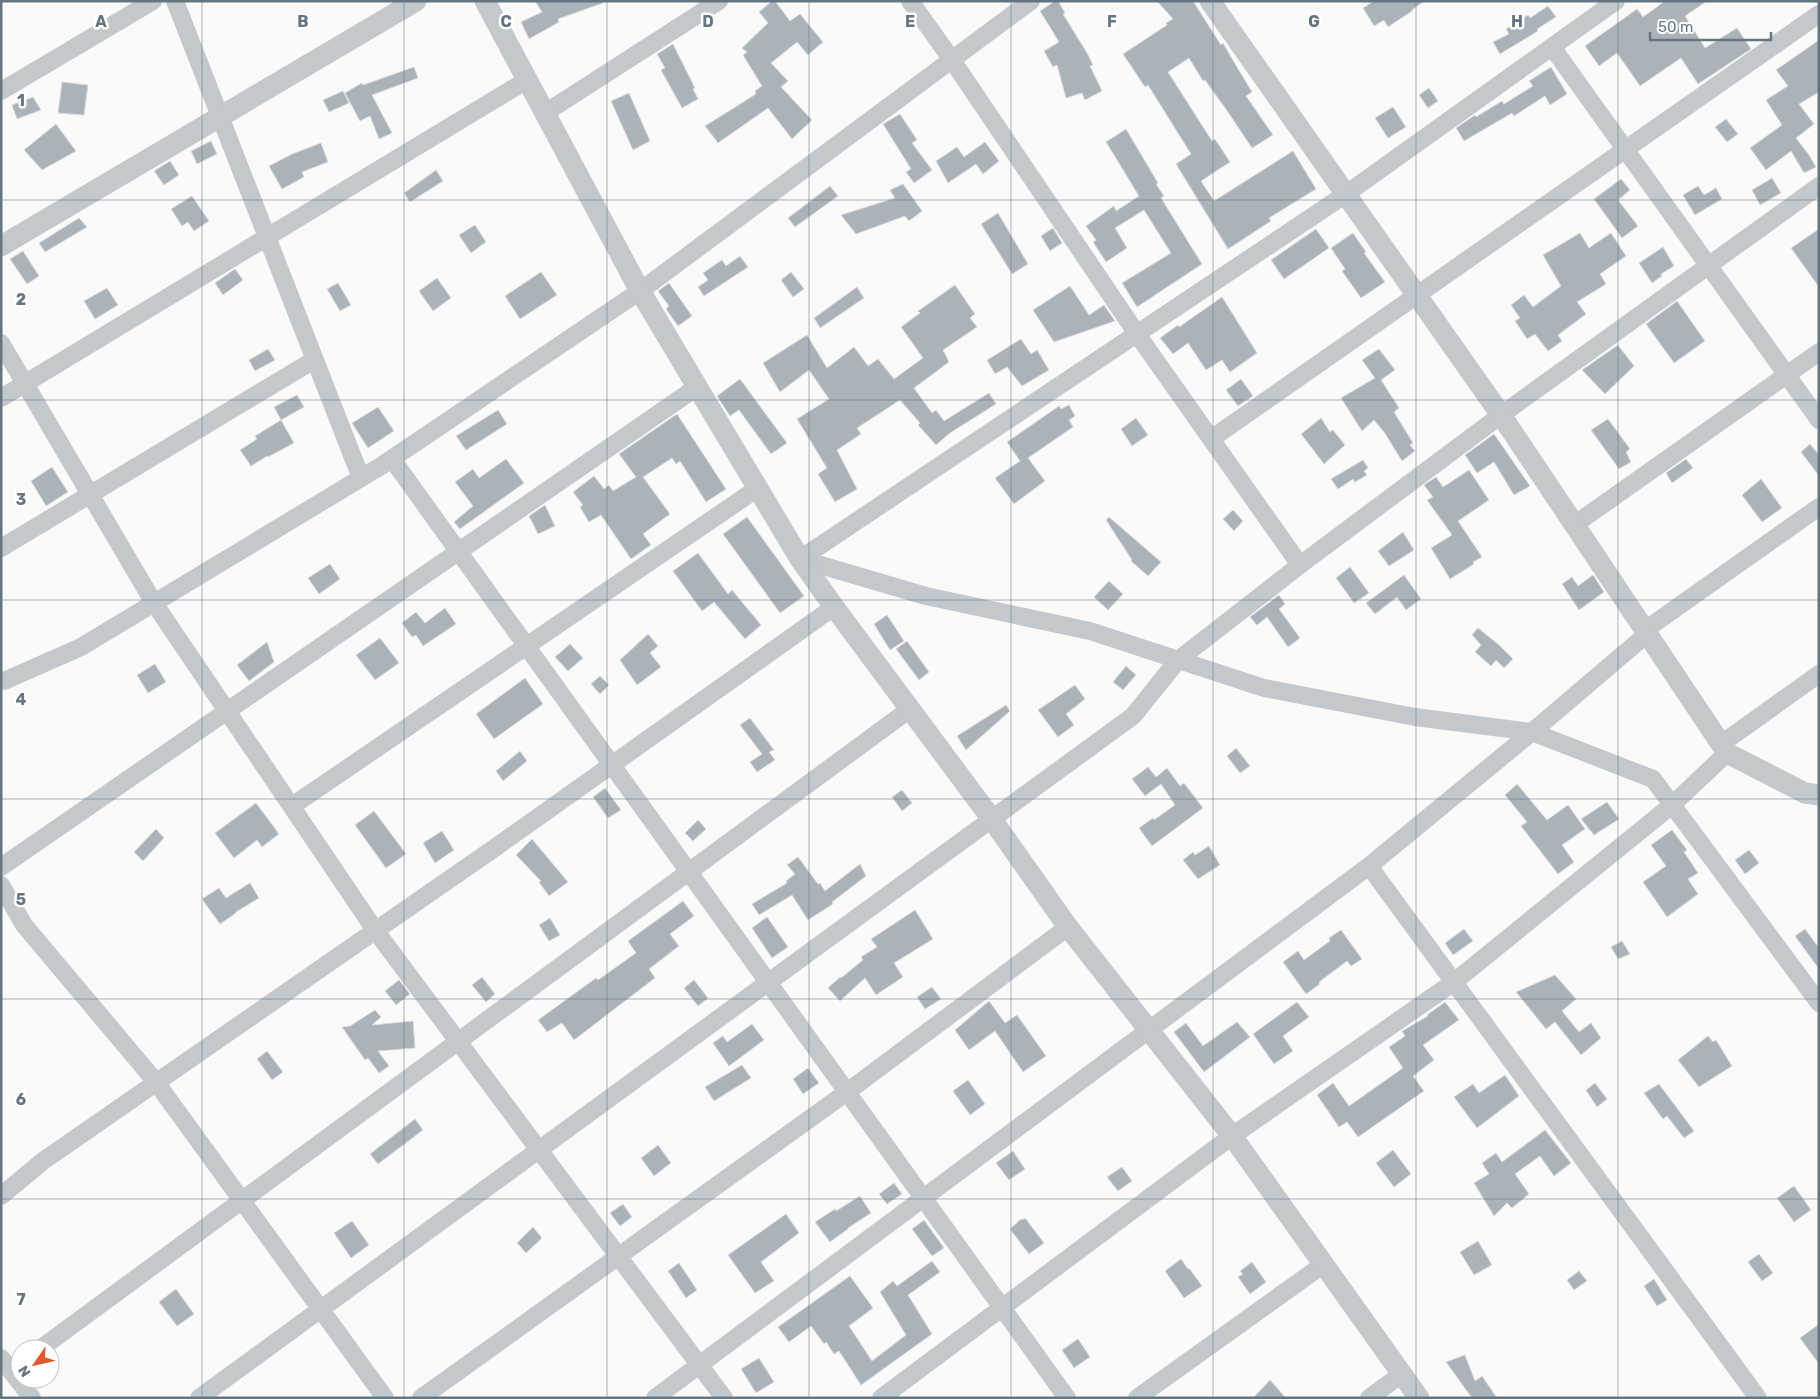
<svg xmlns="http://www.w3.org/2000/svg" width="1820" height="1399" font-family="Rubik,sans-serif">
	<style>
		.building { fill: #aab3b9; stroke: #dcdcda }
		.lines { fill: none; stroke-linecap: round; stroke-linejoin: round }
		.minor { stroke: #c3c8cc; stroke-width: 18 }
		.tertiary { stroke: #c3c8cc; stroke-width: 21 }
		.grid { fill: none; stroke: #657683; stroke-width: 1; stroke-opacity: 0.55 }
		.grid-label { font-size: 16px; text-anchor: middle; font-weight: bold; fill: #657683; stroke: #fff; stroke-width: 5; stroke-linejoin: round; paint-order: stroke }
	</style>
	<rect width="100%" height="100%" fill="#fafaf8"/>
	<path class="building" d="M535 1H603V3L558 19 559 22 529 39 521 22 542 12Z
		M772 1H775L790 21 800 14 823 42 808 55 797 42 771 63 788 81 781 87 812 120 792 139 768 108 718 143 705 126 756 94 755 91 762 86 743 55 747 52 742 48 768 23 759 12Z
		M1055 1H1058L1065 13 1063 14 1087 53 1093 65 1090 66 1102 91 1085 100 1082 93 1066 98 1057 65 1053 67 1044 51 1059 42 1040 11Z
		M1157 1H1193L1221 45 1223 43 1234 62 1252 92 1246 96 1273 135 1252 148 1228 112 1205 80 1203 81 1189 58 1168 72 1212 141 1215 139 1230 162 1201 181 1214 201 1293 151 1316 189 1269 218 1271 221 1228 249 1176 164 1191 154 1148 85 1145 87 1123 54 1167 25 1166 23 1173 19Z
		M1374 1H1424L1412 10V11L1388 27 1384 20 1374 26 1363 8Z
		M1665 1H1707L1685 16 1705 48 1737 28 1751 49 1698 84 1681 58 1640 86 1617 53 1599 66 1585 46 1637 9 1643 17Z
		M1548 6 1556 17 1537 29 1538 31 1500 54 1493 42 1509 34 1506 29 1528 15 1530 18Z
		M1819 40V92L1799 104 1814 124 1796 138 1809 155 1816 167 1804 173 1791 151 1766 170 1750 148 1782 125 1766 100 1788 86 1776 70Z
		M673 44 695 88 693 89 698 99 682 108 661 70 665 68 657 54Z
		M414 67 418 78 372 95 392 133 379 139 370 116 360 121 345 93 362 83 363 85Z
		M1551 67 1567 94 1550 105 1545 96 1514 116 1512 113 1464 141 1456 128 1475 115 1476 117 1502 101 1504 104 1533 86 1529 81Z
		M62 82 88 85 84 115 58 113Z
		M1429 88 1438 101 1428 108 1419 95Z
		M343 91 349 103 329 112 323 100Z
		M629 93 650 141 633 150 611 101Z
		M33 97 41 110 17 119 12 105Z
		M1393 107 1406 127 1388 138 1375 118Z
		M900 114 917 140 912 143 932 170 914 183 906 172 911 169 883 124Z
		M1726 119 1738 134 1727 142 1715 127Z
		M56 124 76 151 42 170 24 150Z
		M1126 129 1158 183 1156 184 1164 196 1161 198 1202 264 1137 307 1122 283 1171 253 1144 210 1115 228 1127 248 1106 262 1093 242 1096 240 1086 226 1114 206 1116 211 1139 196 1106 142Z
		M211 141 217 154 197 164 191 151Z
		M985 142 999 161 983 174 976 164 948 183 936 161 957 147 964 157Z
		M321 143 328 162 302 172 304 177 282 189 269 166 292 154Z
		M170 161 179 175 164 185 154 171Z
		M436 170 443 181 410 202 404 193Z
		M1772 178 1781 193 1760 205 1752 190Z
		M1621 179 1630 190 1618 200 1638 226 1622 238 1594 199Z
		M903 184 922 211 909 221 905 216 856 234 841 215 895 198 890 190Z
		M830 186 838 196 795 227 788 218Z
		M1698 186 1704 195 1716 188 1722 199 1695 215 1683 195Z
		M192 196 209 221 194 231 188 222 182 226 171 209Z
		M998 213 1028 264 1012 274 981 224Z
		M79 218 87 227 45 252 39 243Z
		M475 225 486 242 471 253 459 235Z
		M1053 228 1062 243 1050 251 1041 236Z
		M1316 229 1329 248 1284 279 1271 260Z
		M1819 229V287L1791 248Z
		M1353 233 1366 252 1364 253 1385 282 1361 298 1342 271 1345 269 1331 248Z
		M1580 233 1589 248 1611 233 1626 256 1600 274 1606 284 1577 302 1586 314 1558 335 1562 341 1548 351 1535 334 1527 339 1515 321 1520 318 1511 305 1524 295 1533 307 1561 286 1543 255Z
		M1663 247 1674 266 1661 274 1662 276 1652 283 1639 263Z
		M23 251 39 276 27 284 10 259Z
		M740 256 748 267 704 296 698 287 708 280 703 273 722 260 726 266Z
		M235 269 243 280 223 295 215 283Z
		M541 272 557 295 520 319 505 296Z
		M791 272 804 289 793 297 781 280Z
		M437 278 451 298 433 311 419 291Z
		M338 283 351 305 340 311 327 289Z
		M669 283 692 316 678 326 666 309 669 306 658 291Z
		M955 285 975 314 970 318 977 327 943 350 949 362 914 388 932 413 936 410 944 421 989 393 996 404 950 433 936 445 918 425 920 423 900 400 857 428 861 434 837 450 857 489 835 502 818 474 827 468 797 419 829 399 809 370 780 392 763 363 807 335 827 368 854 347 868 366 878 359 894 379 923 358 901 327 920 313 918 311Z
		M1070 286 1089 315 1104 305 1115 321 1054 342 1033 310Z
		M857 287 864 298 820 328 814 318Z
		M107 288 118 305 95 319 84 301Z
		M1222 297 1257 353 1230 372 1222 360 1206 370 1188 343 1173 354 1160 338 1178 325 1179 327Z
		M1677 301 1705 341 1674 363 1646 324Z
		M1021 339 1031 354 1037 350 1049 370 1022 386 1007 367 995 374 987 360Z
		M1618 345 1634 366 1605 394 1582 370Z
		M268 349 275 360 255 371 249 360Z
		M1379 349 1395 370 1381 380 1399 408 1394 412 1413 443 1410 445 1415 451 1402 461 1384 432 1374 420 1362 431 1341 398 1375 378 1362 360Z
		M740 379 787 443 771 454 739 410 730 416 717 396Z
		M1241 379 1253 396 1238 406 1226 390Z
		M297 395 304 407 281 420 274 407Z
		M1069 405 1075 416 1069 420 1073 427 1028 458 1045 481 1014 504 995 478 1020 461 1007 442 1059 406 1061 409Z
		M378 407 394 431 368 448 352 423Z
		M498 410 507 424 466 450 456 436Z
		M677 414 726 489 706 502 680 461 676 464 672 458 643 477 670 514 643 534 651 545 631 559 601 515 589 522 580 507 583 505 573 492 594 476 604 489 609 485 613 491 636 477 619 454Z
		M1136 418 1148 435 1132 446 1121 429Z
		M1321 418 1330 432 1333 430 1345 445 1324 464 1301 434Z
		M1608 419 1630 449 1626 452 1631 462 1619 469 1591 430Z
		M281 420 294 443 268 457 267 456 251 466 240 450 257 439 255 436Z
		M1494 434 1530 486 1514 495 1494 462 1477 473 1465 455Z
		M1810 444 1819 455V476L1801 452Z
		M506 459 524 483 460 529 454 522 473 506 455 482 473 469 479 478Z
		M1686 459 1693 468 1672 483 1666 473Z
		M1363 460 1368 468 1364 471 1367 475 1355 482 1353 479 1338 489 1331 479Z
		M52 467 68 492 46 506 31 481Z
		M1469 470 1489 500 1458 521 1482 557 1473 562 1474 564 1450 579 1431 548 1452 535 1427 500 1433 497 1424 485 1436 477 1443 487Z
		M1761 479 1782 508 1762 522 1742 495Z
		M545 505 555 526 538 534 529 516Z
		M1233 510 1243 521 1234 531 1223 519Z
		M747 517 804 596 780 613 723 534Z
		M1109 517 1161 562 1148 576 1131 561 1132 560 1106 520Z
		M1403 532 1414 550 1389 566 1378 551Z
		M698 553 728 594 732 590 761 625 745 639 714 602 702 611 673 571Z
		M330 564 340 579 319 594 308 578Z
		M1350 567 1369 593 1354 603 1336 578Z
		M1404 575 1421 599 1406 610 1397 597 1375 614 1366 603Z
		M1593 575 1604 592 1579 610 1562 584 1572 577 1578 586Z
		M1109 581 1123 594 1108 610 1094 597Z
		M1279 595 1285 604 1279 609 1300 638 1288 647 1267 617 1257 625 1250 617Z
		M445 608 456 624 423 646 416 635 412 637 402 623 416 612 425 623Z
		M887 615 904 641 890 650 874 624Z
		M1478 628 1499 645 1513 659 1504 668 1496 660 1491 666 1475 652 1481 645 1472 635Z
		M648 634 658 646 650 653 661 667 637 685 620 660Z
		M380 638 399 663 375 680 356 655Z
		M907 641 929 672 919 680 896 649Z
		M267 642 274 662 249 681 237 665Z
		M570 644 583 658 568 671 555 657Z
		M155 664 166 682 148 693 137 675Z
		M1126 666 1136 675 1123 690 1113 682Z
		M600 676 609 685 600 694 591 684Z
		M525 678 543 704 494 739 476 714Z
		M1075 685 1085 699 1066 714 1074 725 1058 737 1038 710Z
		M1006 705 1010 711 966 750 957 736Z
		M750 718 774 750 769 752 775 760 757 772 750 762 762 754 740 725Z
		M1236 748 1250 766 1240 773 1227 756Z
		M520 751 527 761 503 781 496 771Z
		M1148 767 1156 777 1167 768 1180 786 1184 783 1203 808 1152 846 1139 828 1153 818 1154 820 1175 805 1161 784 1145 796 1132 779Z
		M1517 784 1547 820 1568 805 1585 829 1562 845 1574 862 1558 874 1521 826 1527 822 1505 795Z
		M605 788 621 810 608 818 593 797Z
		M902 790 912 803 902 811 892 797Z
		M1607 802 1619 819 1594 835 1581 819Z
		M256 803 279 834 262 847 257 840 234 858 215 833Z
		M374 811 406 854 386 868 355 825Z
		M698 820 706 829 693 841 685 833Z
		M156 829 164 838 143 861 134 852Z
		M1672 830 1687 850 1684 852 1698 873 1688 879 1698 894 1667 917 1643 882 1666 866 1651 845Z
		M442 831 454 850 435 863 423 843Z
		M532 839 568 882 549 896 539 882 541 881 516 855Z
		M1209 846 1220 865 1198 879 1183 860 1193 852 1195 855Z
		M1749 850 1759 863 1745 874 1735 860Z
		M798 857 818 884 820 883 825 891 860 864 866 876 832 902 833 904 808 920 792 895 759 915 752 904 787 883 786 881 795 874 787 865Z
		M250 883 259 898 236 912V913L220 924 202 899 219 888 226 898Z
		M683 901 694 916 670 934 679 946 649 969 655 978 574 1040 562 1023 547 1032 538 1020 596 978 598 980 636 953 628 941Z
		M915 910 933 939 894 963 903 977 876 995 865 978 840 1001 828 988 840 977 841 978 863 960 861 957 877 947 871 939Z
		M767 917 788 947 772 958 752 928Z
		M550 918 560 935 549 941 539 925Z
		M1464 929 1473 941 1453 955 1445 943Z
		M1805 929 1819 948V969L1795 936Z
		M1341 930 1362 959 1351 966 1347 961 1319 982 1320 984 1306 994 1283 962 1298 951 1304 960 1330 941 1329 938Z
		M1622 941 1630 954 1618 959 1611 947Z
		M1555 975 1576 999 1562 1011 1579 1032 1591 1023 1601 1038 1581 1055 1555 1022 1546 1029 1516 992Z
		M482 977 495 994 486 1002 472 985Z
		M399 980 410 994 396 1005 385 991Z
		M694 980 708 998 698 1006 684 988Z
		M932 987 941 999 925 1009 917 997Z
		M989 1001 1005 1023 1017 1015 1046 1056 1023 1072 995 1031 969 1050 955 1030Z
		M1297 1002 1309 1017 1283 1036 1293 1051 1274 1064 1253 1034Z
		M1445 1002 1459 1020 1423 1045 1434 1060 1413 1076 1424 1091 1358 1137 1347 1122 1339 1127 1317 1095 1333 1083 1349 1106 1403 1068 1389 1047 1405 1036 1402 1031 1428 1016 1427 1015Z
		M375 1010 381 1017 372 1025 413 1021 415 1048 378 1051 389 1066 379 1073 368 1058 365 1060 342 1027 350 1026Z
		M1237 1022 1250 1037 1204 1072 1174 1032 1186 1023 1203 1046Z
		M752 1024 764 1040 729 1066 713 1043 723 1036 727 1042Z
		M1708 1036 1713 1042 1716 1040 1732 1066 1699 1087 1678 1060Z
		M267 1051 283 1072 272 1080 257 1059Z
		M742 1065 751 1078 714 1101 705 1087Z
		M808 1068 819 1083 803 1094 793 1079Z
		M1505 1075 1519 1096 1477 1128 1454 1097 1473 1084 1479 1093Z
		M968 1080 985 1104 970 1115 953 1091Z
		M1595 1083 1607 1099 1597 1107 1586 1090Z
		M1659 1084 1694 1131 1684 1138 1667 1116 1663 1119 1644 1093Z
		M415 1119 423 1130 378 1164 370 1154Z
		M1545 1130 1571 1163 1554 1176 1540 1156 1515 1174 1529 1194 1512 1208 1507 1203 1494 1216 1474 1183 1489 1174 1482 1163 1496 1153 1502 1162Z
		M658 1145 671 1163 654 1176 641 1158Z
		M1393 1150 1411 1174 1394 1187 1376 1163Z
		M1013 1151 1025 1169 1009 1180 996 1163Z
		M1122 1167 1132 1181 1118 1191 1107 1177Z
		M894 1183 902 1194 887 1204 879 1194Z
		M1794 1186 1811 1210 1794 1222 1777 1198Z
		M860 1196 871 1213 848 1228V1229L830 1242 815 1222 835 1209 836 1211Z
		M623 1204 632 1217 620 1226 610 1213Z
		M786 1214 799 1233 761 1262 774 1281 755 1293 728 1255Z
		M1025 1218 1044 1243 1029 1254 1010 1229 1021 1219 1022 1220Z
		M924 1220 944 1248 932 1256 912 1229Z
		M352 1221 369 1245 351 1258 334 1233Z
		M533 1227 542 1238 526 1253 517 1243Z
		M1478 1241 1492 1265 1474 1275 1460 1252Z
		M1759 1254 1773 1273 1762 1281 1748 1262Z
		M1181 1259 1188 1269 1189 1268 1202 1286 1184 1298 1165 1271Z
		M932 1261 940 1272 908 1295 932 1334 861 1385 839 1351 834 1354 826 1342 824 1344 811 1326 789 1342 778 1327 850 1276 873 1308 849 1326 872 1361 906 1335 880 1292 893 1281 897 1286Z
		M1252 1262 1266 1282 1250 1294 1238 1277 1243 1274 1240 1271Z
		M679 1263 697 1290 686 1298 668 1271Z
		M1579 1271 1587 1281 1574 1290 1567 1280Z
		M1654 1279 1667 1300 1657 1306 1644 1286Z
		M176 1289 194 1314 177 1326 159 1302Z
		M1819 1324V1364L1800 1338Z
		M1078 1339 1090 1357 1074 1368 1062 1350Z
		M1465 1355 1475 1381 1482 1376 1497 1398H1472L1446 1362Z
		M759 1358 774 1382 756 1393 741 1369Z
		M1270 1380 1286 1398H1253Z"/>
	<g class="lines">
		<path class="minor" d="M175 1 361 478
			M910 1 952 60 1137 334 1300 565
			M1552 47 1819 420
			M1 91 153 1
			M545 113 719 1
			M1 343 154 603 375 930 724 1398
			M1 398 527 80
			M1211 439 1819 14
			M392 459 1067 1398
			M1574 525 1819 352
			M1 548 314 360
			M800 559 926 596 1090 631 1264 688 1415 717 1532 732 1653 779 1819 1003
			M800 559 1346 194 1616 1
			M1645 630 1819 507
			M1 680 4 681 81 647 381 466 640 291 1031 1
			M1721 744 1819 674
			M292 806 758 488
			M1369 866 1758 1398
			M1 867 697 387
			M1 885 24 925 156 1082 385 1398
			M1 1196 43 1161 496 847 834 607
			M40 1349 910 709
			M1 1358 32 1398
			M199 1398 1133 716 1178 660 1300 565 1501 415 1819 186
			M421 1398 847 1092 1068 927
			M655 1398 1369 866 1532 732 1647 634
			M881 1398 1232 1136 1454 982 1672 805 1727 753
			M1137 1398 1324 1264
			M1369 1398 1402 1374"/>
		<path class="tertiary" d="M485 1 640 291 800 559 834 607 991 818 1068 927 1232 1136 1419 1398
			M1210 1 1501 415 1727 753 1805 793 1819 795
			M1 246 416 1"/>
	</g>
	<path class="grid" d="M202 1V1398M404 1V1398M607 1V1398M809 1V1398M1011 1V1398M1213 1V1398M1416 1V1398M1618 1V1398M1 200H1819M1 400H1819M1 600H1819M1 799H1819M1 999H1819M1 1199H1819"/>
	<g class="grid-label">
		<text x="101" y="27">A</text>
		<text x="303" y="27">B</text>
		<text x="506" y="27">C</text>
		<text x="708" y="27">D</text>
		<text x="910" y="27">E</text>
		<text x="1112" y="27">F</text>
		<text x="1314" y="27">G</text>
		<text x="1517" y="27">H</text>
		<text x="21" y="106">1</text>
		<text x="21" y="305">2</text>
		<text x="21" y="505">3</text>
		<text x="21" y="705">4</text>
		<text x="21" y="905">5</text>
		<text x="21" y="1105">6</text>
		<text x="21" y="1305">7</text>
	</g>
	<rect width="1820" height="1399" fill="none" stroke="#657683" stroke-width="5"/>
	<g transform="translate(35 1364) rotate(236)"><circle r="24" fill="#ffffff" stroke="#c1c8cd"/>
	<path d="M0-4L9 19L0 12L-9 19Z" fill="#e4572e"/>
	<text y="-8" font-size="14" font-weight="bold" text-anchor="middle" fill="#657683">N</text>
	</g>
	<path d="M1650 32v8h121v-8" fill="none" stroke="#657683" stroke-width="2.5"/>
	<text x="1658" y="32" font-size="15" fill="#657683" stroke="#ffffff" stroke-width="4" paint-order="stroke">50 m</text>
</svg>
